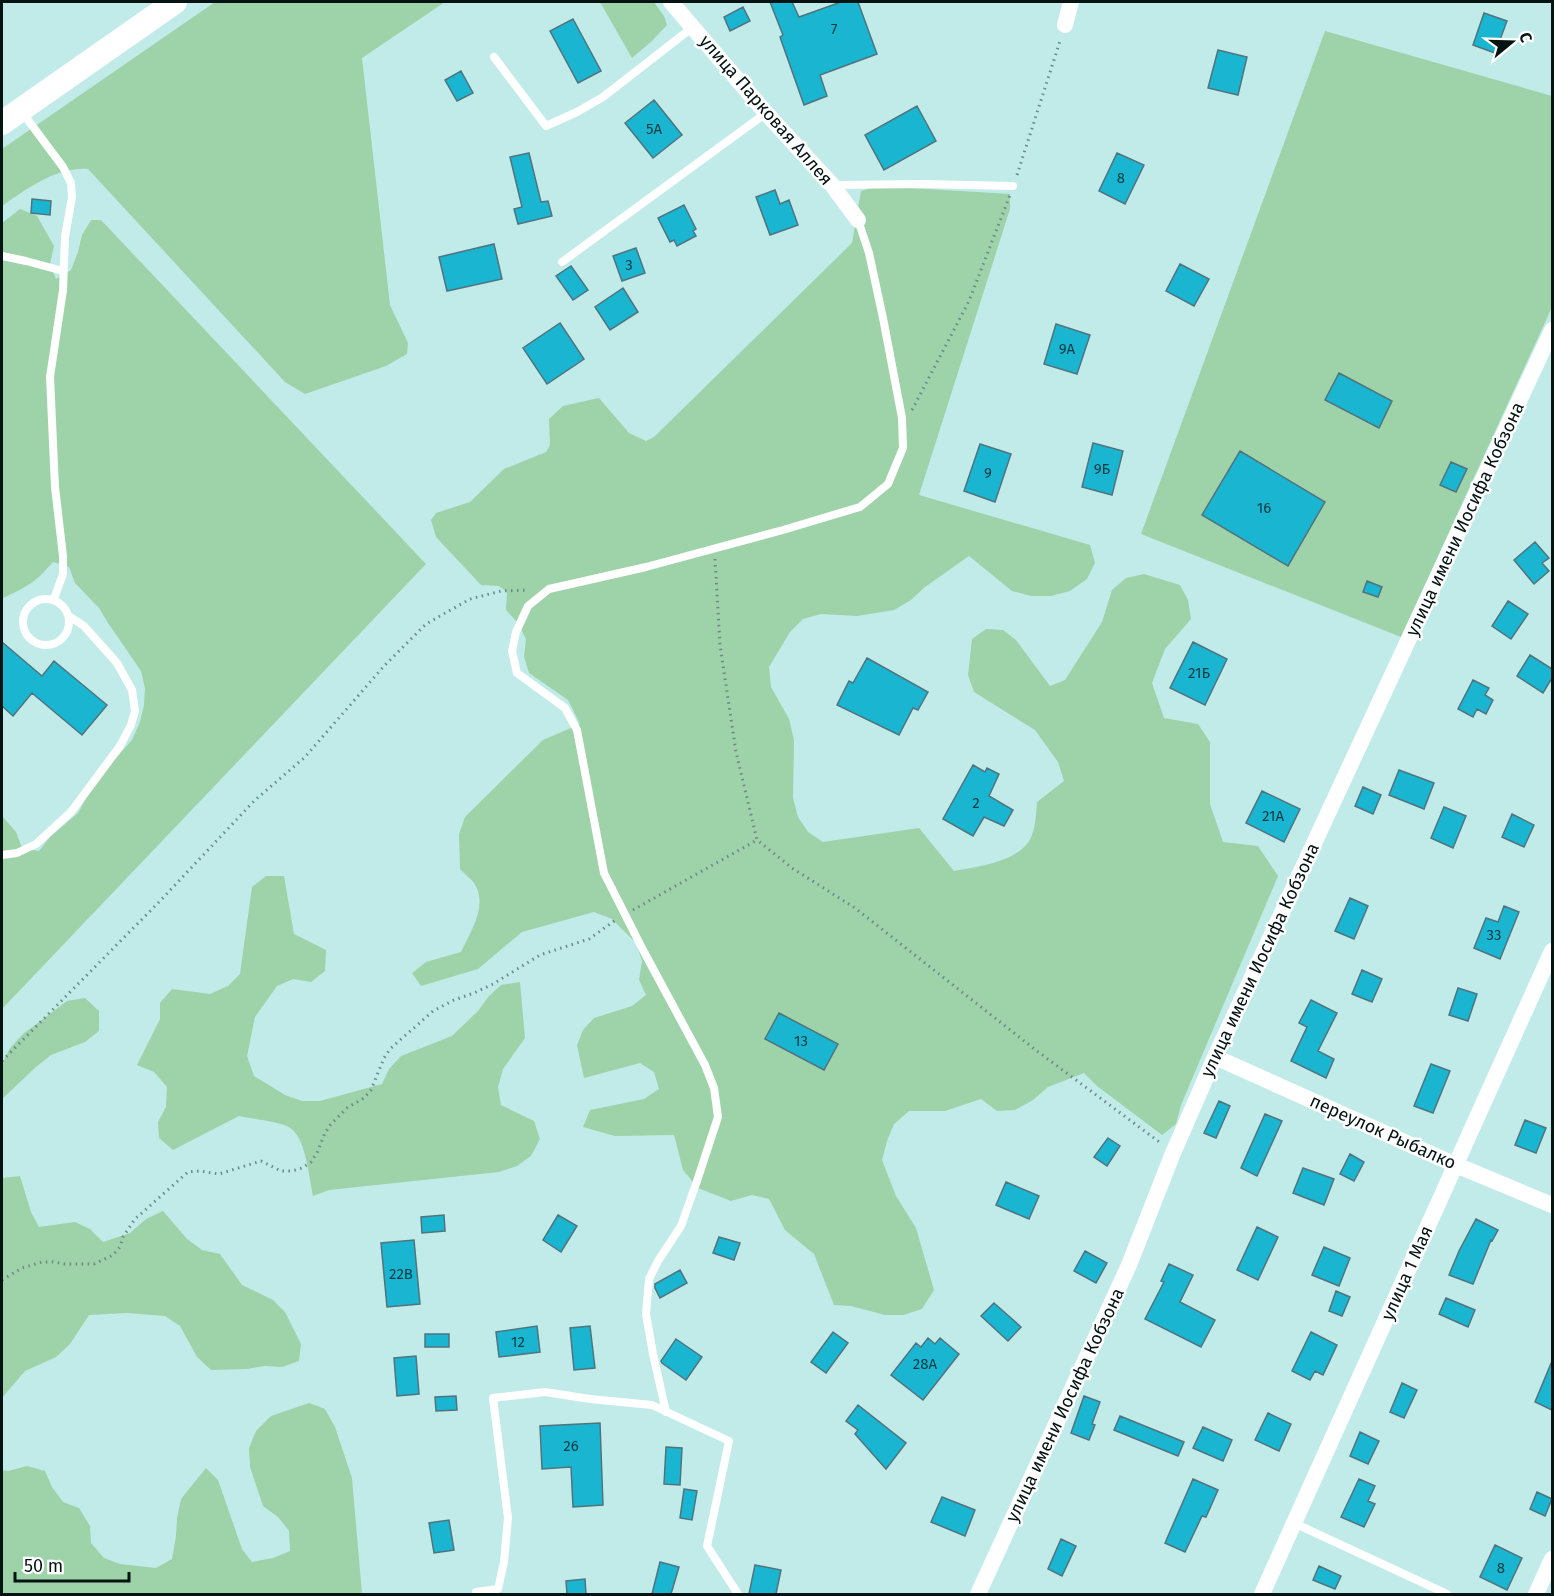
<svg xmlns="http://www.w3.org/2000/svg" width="1554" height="1596" font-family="'Fira Sans',sans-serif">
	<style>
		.green { fill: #9ed2a8 }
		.building { fill: #1ab5d1; stroke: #50747d; stroke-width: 1.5 }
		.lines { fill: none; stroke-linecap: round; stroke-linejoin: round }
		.path { stroke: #6c8988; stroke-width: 3; stroke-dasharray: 1.5 4.5; stroke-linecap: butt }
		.lane { stroke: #fff; stroke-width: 8 }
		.street { stroke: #fff; stroke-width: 16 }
		.secondary { stroke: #fff; stroke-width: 24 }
		.labels { text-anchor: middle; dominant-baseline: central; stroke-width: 5; stroke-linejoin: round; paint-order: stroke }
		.number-label { font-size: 15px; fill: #0a3c42 }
		.street-label { font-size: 18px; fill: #051413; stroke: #fff }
	</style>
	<rect width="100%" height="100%" fill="#c1ebe9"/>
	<path class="green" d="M215 2H445L362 58 390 305 408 343 407 354 386 366 305 394 285 382 88 169C58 166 26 189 2 206V149Z
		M600 2H654L664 16 667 25 652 41 632 58Z
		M1325 31 1552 96V307L1401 637 1141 534Z
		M878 186 1010 194V209L919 495 1090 545 1095 563 1087 579 1070 591 1051 596H1031L1012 591 969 556 925 587 911 600 894 610 857 616 821 614 803 619 790 632 769 667 771 687 789 719 794 740 793 798 798 817 808 832 823 842 919 828 954 871C979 867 1023 861 1032 835 1036 825 1036 812 1037 802L1064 781 1058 762 1035 730 974 692 968 675 972 639 986 629 1003 630 1016 640 1050 686 1065 680 1102 622 1112 590 1126 578 1144 574 1180 585 1188 600 1191 619 1165 649 1152 683 1164 718 1198 724 1210 742V804L1223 842 1258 846 1278 876 1181 1105 1176 1124 1162 1135 1097 1086 1084 1073 1048 1087 1033 1100 1015 1110 997 1111 981 1099 945 1111H909L894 1124 887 1141 882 1160 896 1196 916 1228 934 1290 922 1309 903 1315H885L851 1306 834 1305 814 1254 785 1230 769 1199 752 1195 731 1201 698 1188 683 1170 674 1135 615 1136 583 1127 590 1110 644 1099 659 1089 654 1072 640 1063 584 1078 577 1045 583 1030 594 1018 632 1006 646 995 639 980 642 961 636 943 612 919 594 912 522 932 478 969 421 986 412 973 426 962 461 952C470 932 489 905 474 883 470 878 464 873 460 869L459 834 465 817 543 740 580 724 568 700 529 673 524 657 526 639 518 623 506 610 507 592 499 586 481 585 436 537 431 520 436 513 470 502 504 469 546 452 550 445 549 419 563 406 599 398 629 433 646 441 654 437 852 243 861 191Z
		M20 209 37 216 54 246 50 264 56 279 71 270 78 252 82 235 91 220H101L426 564 2 1009V816L16 832 22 848 39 851 50 837 78 813 95 782 132 740 140 722 144 705 145 688 141 671 108 623 99 608 75 583 69 567 53 562C45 571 38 579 28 585 19 591 10 594 2 599V223Z
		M266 876H284L294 934 326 950 325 971 311 982 293 979 277 986 255 1017 247 1056 254 1076 285 1095 302 1101H320L382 1084 389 1069 401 1056 452 1036 478 1011 489 996 501 985 520 982 525 1038 503 1069 498 1087 501 1105 534 1121 540 1139 531 1156 517 1166 499 1172 329 1190 313 1196C309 1177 306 1137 289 1127 278 1121 252 1119 239 1116L173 1150 159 1138 158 1122 166 1107 167 1087 154 1072 137 1065 160 1019V1003L172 989 210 994 228 986 240 974 252 887Z
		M85 998 99 1011V1031L85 1042 51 1055 36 1067 2 1099V1064L10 1048 23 1034 67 1001Z
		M20 1176 31 1212 39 1227 75 1222 90 1229 103 1242 130 1233 146 1219 163 1211 187 1239 202 1250 220 1254 242 1285 273 1300 285 1312 301 1344 299 1361 282 1367 265 1366 247 1369 211 1370 197 1357 180 1326 165 1316 127 1313 89 1315 70 1344 56 1357 25 1371 2 1398V1178Z
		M309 1403 325 1409 335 1427 352 1478 362 1594H2V1470L8 1471 27 1466 45 1471 52 1487 63 1502 79 1508 90 1526 91 1543 104 1558 120 1564 156 1568 172 1559 176 1536 177 1518 181 1499 206 1468 218 1480 242 1549 252 1562 273 1558 290 1551 289 1531 278 1517 263 1506 250 1467 249 1448 256 1431 271 1416Z"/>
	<path class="building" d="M770 2H792L799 17 841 2H858L877 54 820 75 827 96 804 105 780 37 783 35Z
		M743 7 750 21 730 31 724 17Z
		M1484 13 1507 21 1495 53 1473 45Z
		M573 19 601 71 578 83 550 31Z
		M1218 50 1247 57 1238 95 1208 88Z
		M461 71 473 93 457 101 445 80Z
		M654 100 682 135 653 158 625 123Z
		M917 106 936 141 884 170 865 135Z
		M529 153 541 202 548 201 552 216 518 224 514 209 522 207 510 157Z
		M1117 153 1144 165 1125 204 1099 191Z
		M775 190 780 204 789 200 798 225 770 235 756 197Z
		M32 199 51 201 50 215 31 213Z
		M684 205 696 229 693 231 696 236 677 246 674 240 670 242 658 218Z
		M494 244 502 279 447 291 439 257Z
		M636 248 645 273 622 281 613 256Z
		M1180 264 1209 279 1194 306 1166 291Z
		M571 266 588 290 573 300 556 276Z
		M623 288 638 312 610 330 595 307Z
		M560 323 584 359 547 384 523 348Z
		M1056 324 1090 335 1077 374 1044 364Z
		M1339 373 1392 401 1379 428 1325 400Z
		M1093 443 1123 451 1112 495 1082 487Z
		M980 444 1011 454 995 502 964 491Z
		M1240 451 1325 502 1288 566 1202 515Z
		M1451 462 1467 469 1456 492 1440 485Z
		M1535 542 1549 558 1542 563 1549 571 1534 584 1514 560Z
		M1367 581 1382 587 1378 597 1363 592Z
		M1508 601 1528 614 1511 639 1492 626Z
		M2 642 42 676 54 661 107 705 82 735 32 693 13 716 2 706Z
		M1193 642 1227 659 1205 705 1170 688Z
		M1530 655 1552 669V678L1543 693 1517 676Z
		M867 658 928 692 918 710 913 708 899 735 837 705 849 681 853 683Z
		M1473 680 1489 688 1485 695 1493 700 1486 714 1477 709 1473 717 1458 709Z
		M973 765 985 772 987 768 999 774 989 796 1013 810 1004 826 984 817 973 836 943 819Z
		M1399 770 1434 783 1424 809 1389 795Z
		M1363 787 1381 795 1373 814 1355 806Z
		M1262 791 1300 809 1284 842 1246 823Z
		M1444 807 1466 816 1453 848 1431 838Z
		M1512 814 1534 825 1524 847 1502 837Z
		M1350 898 1368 906 1354 939 1335 931Z
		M1504 906 1519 912 1500 959 1474 948 1486 918 1498 922Z
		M1362 970 1382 979 1372 1002 1352 994Z
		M1458 988 1477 994 1468 1021 1449 1015Z
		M1311 1000 1337 1013 1318 1051 1334 1059 1326 1078 1291 1061 1307 1027 1299 1023Z
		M779 1013 838 1044 824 1070 765 1039Z
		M1431 1064 1450 1071 1433 1113 1414 1106Z
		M1219 1101 1230 1106 1216 1138 1204 1133Z
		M1265 1114 1282 1121 1257 1176 1241 1168Z
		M1525 1120 1546 1128 1536 1153 1515 1145Z
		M1108 1138 1120 1146 1107 1166 1094 1157Z
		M1350 1154 1364 1162 1354 1181 1340 1174Z
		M1303 1168 1334 1179 1324 1205 1293 1193Z
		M1006 1182 1039 1196 1029 1219 996 1205Z
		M444 1215 445 1231 422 1233 421 1217Z
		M558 1215 577 1226 561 1252 543 1240Z
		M1476 1219 1498 1230 1492 1241 1491 1240 1473 1284 1449 1275 1459 1251Z
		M1257 1227 1278 1237 1258 1280 1237 1270Z
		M719 1237 740 1243 734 1260 713 1253Z
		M414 1240 420 1304 387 1307 381 1243Z
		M1324 1247 1350 1258 1339 1286 1312 1275Z
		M1085 1251 1107 1263 1096 1283 1074 1271Z
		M1169 1264 1193 1275 1180 1302 1215 1320 1201 1347 1145 1319 1164 1282 1161 1281Z
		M680 1270 687 1283 660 1298 655 1288V1284Z
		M1336 1291 1350 1297 1342 1316 1329 1311Z
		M1446 1298 1475 1310 1468 1327 1439 1314Z
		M994 1303 1021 1327 1008 1341 981 1316Z
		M537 1326 540 1352 499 1357 496 1332Z
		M590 1326 595 1368 574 1370 570 1328Z
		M833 1332 848 1343 826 1373 811 1362Z
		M1311 1332 1337 1345 1323 1375 1315 1371 1310 1380 1292 1371Z
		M425 1334H449V1347H425Z
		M928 1338 935 1344 940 1338 959 1354 923 1400 891 1375 916 1343 921 1347Z
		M676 1339 702 1357 686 1380 662 1363 661 1361Z
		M416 1356 419 1394 397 1396 394 1358Z
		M1552 1361V1410L1535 1402Z
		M1402 1383 1417 1390 1404 1418 1390 1412Z
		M456 1396 457 1410 436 1411 435 1397Z
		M1084 1396 1100 1402 1092 1424 1095 1425 1089 1440 1071 1433Z
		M858 1405 906 1443 886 1469 855 1434 858 1430 846 1421Z
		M1268 1413 1291 1424 1279 1451 1255 1440Z
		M1120 1416 1184 1442 1178 1456 1114 1430Z
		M600 1423 603 1505 573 1507 571 1467 542 1469 540 1426Z
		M1203 1427 1232 1440 1223 1461 1193 1448Z
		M1360 1432 1379 1441 1368 1464 1350 1456Z
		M666 1447 682 1448 680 1485 664 1484Z
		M1193 1479 1218 1490 1206 1517 1202 1516 1185 1552 1165 1543Z
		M1359 1479 1375 1486 1368 1501 1375 1504 1364 1527 1341 1517Z
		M684 1489 697 1491 692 1520 680 1518Z
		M1537 1492 1552 1499 1545 1516 1530 1509Z
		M942 1497 975 1510 965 1536 931 1522Z
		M449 1520 454 1550 434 1553 429 1523Z
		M1061 1539 1076 1546 1062 1576 1048 1569Z
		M1495 1545 1522 1558 1507 1590 1480 1577Z
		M660 1562 679 1567 671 1594H652Z
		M755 1565 781 1570 776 1594H749Z
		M1319 1566 1341 1576 1335 1589 1313 1580Z
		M585 1579 586 1594H567L566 1581Z"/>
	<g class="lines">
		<path class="path" d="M1017 175 1061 38
			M912 410 969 301 1010 195
			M715 559 720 645 736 752 757 840 792 868 855 908 1037 1051 1162 1144
			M633 910 757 840
			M2 1061 160 901 254 801 305 757 384 666 426 624 470 599 501 591 529 590
			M2 1280 22 1268 42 1262H53L65 1264H94L113 1255 120 1247 123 1237 135 1219 188 1172 199 1171 219 1174 261 1161 281 1171H292L302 1168 311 1162 317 1153 325 1133 331 1124 347 1108 364 1098 371 1090 384 1058 390 1049 433 1011 454 1000 474 993 493 984 540 955 589 939 617 919"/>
		<path class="lane" d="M494 57 546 126 577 112 603 97 693 27
			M22 112 63 167 71 183 72 197 65 237 63 290 50 377 55 487 63 556V574L54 599
			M833 185 923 184 1013 186
			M2 256 26 261 63 271
			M562 262 766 113
			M23 622a23 23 0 1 1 46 0a23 23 0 1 1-46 0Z
			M2 855 17 853 36 844 71 812 120 746 131 725 135 711 132 690 117 663 84 626 69 616
			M666 1412 653 1354 646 1314 649 1279 658 1261 681 1226 697 1181 718 1117 714 1088 705 1065 643 950 604 873 577 730 565 708 517 673 512 651 516 632 528 606 549 589 646 567 783 530 860 507 888 484 903 448 902 418 883 318 869 253 858 220
			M1294 1523 1447 1594
			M476 1592 498 1589 504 1562 508 1518 493 1398 545 1392 590 1399 652 1405 729 1441 707 1546 738 1594"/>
		<path class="street" d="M671 2 766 113 832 185 858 220
			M1065 25 1071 2
			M1215 1057 1456 1165 1552 1205
			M978 1594 1129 1265 1173 1153 1215 1057 1552 330
			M1262 1594 1552 951
			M1536 1594 1552 1559"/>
		<path class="secondary" d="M2 123 175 2"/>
	</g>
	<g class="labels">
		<g class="number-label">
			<text x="834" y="29">7</text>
			<text x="654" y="129">5А</text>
			<text x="1121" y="178">8</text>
			<text x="629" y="265">3</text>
			<text x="1067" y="349">9А</text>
			<text x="1102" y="469">9Б</text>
			<text x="988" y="473">9</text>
			<text x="1264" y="508">16</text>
			<text x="1199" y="673">21Б</text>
			<text x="976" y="803">2</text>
			<text x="1273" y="816">21А</text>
			<text x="1494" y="935">33</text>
			<text x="801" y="1041">13</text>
			<text x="401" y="1274">22В</text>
			<text x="518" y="1342">12</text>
			<text x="925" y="1364">28А</text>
			<text x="571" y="1446">26</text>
			<text x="1501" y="1568">8</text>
		</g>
		<g class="street-label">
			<text transform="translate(766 110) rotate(49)">улица Парковая Аллея</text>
			<text transform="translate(1465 519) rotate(-65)">улица имени Иосифа Кобзона</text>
			<text transform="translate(1260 960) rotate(-65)">улица имени Иосифа Кобзона</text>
			<text transform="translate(1383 1132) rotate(24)">переулок Рыбалко</text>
			<text transform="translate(1407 1273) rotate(-66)">улица 1 Мая</text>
			<text transform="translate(1065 1405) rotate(-65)">улица имени Иосифа Кобзона</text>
		</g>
	</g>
	<rect width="1554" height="1596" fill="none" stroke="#051413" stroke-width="6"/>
	<g transform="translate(1512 42) rotate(71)" stroke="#ffffff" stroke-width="4.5" paint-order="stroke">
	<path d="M0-4.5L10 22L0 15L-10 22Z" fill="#051413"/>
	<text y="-9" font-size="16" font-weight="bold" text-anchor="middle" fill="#051413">С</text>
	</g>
	<path d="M15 1572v9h114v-9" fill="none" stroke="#051413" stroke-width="3"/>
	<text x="24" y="1572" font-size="18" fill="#051413" stroke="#ffffff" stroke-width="4.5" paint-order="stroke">50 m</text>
</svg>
